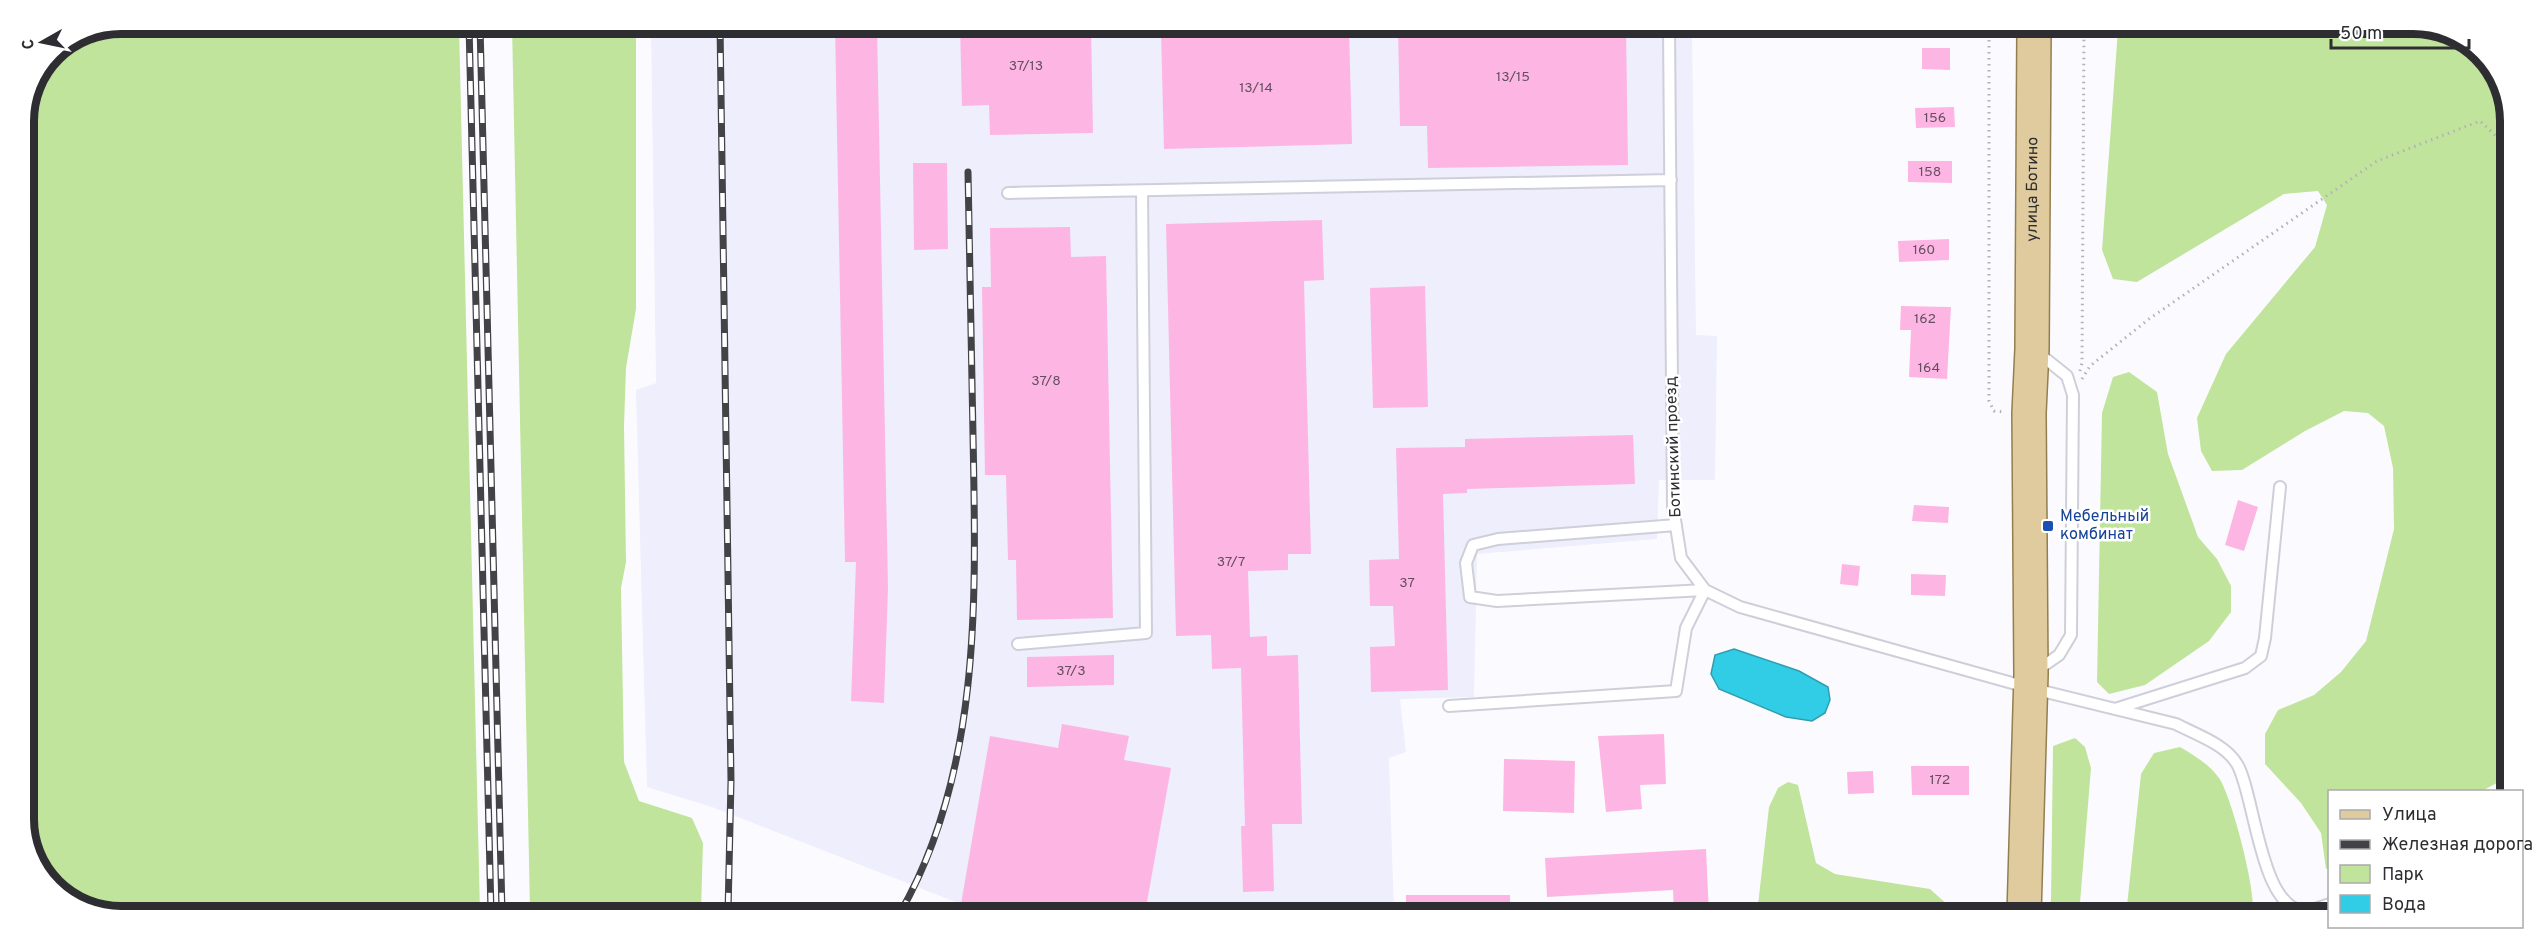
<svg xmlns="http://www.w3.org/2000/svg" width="2535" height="940" font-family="Overpass,sans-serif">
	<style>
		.built { fill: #eeeefc }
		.green { fill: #c1e49c }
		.water { fill: #31cce5; stroke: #309daf; stroke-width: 1.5 }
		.building { fill: #fdb6e3 }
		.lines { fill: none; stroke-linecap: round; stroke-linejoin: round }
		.service-casing { stroke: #cfcfda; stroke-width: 14 }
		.primary-casing { stroke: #937e4f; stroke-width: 36 }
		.path { stroke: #b2b2b6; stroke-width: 3; stroke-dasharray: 1.5 4.5; stroke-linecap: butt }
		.service { stroke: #fff; stroke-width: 10 }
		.primary { stroke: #dfcb9e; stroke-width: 33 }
		.rail-casing { stroke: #434347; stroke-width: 7 }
		.rail { stroke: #fff; stroke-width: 4.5; stroke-dasharray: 14; stroke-linecap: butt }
		.transit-dot { fill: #1a4fb4; stroke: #fff; stroke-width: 2 }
		.labels { text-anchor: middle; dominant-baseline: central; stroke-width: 5; stroke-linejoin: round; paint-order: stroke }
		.number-label { font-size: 14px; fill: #62505e }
		.street-label { font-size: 16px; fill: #2e2e32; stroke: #fff }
		.transit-label { font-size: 16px; fill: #164399; stroke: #fff; text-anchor: start }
		.rim { fill: none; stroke: #2e2e32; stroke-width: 8 }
	</style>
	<rect width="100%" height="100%" fill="#fbfbff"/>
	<path class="built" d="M651 25 1692 28 1696 335 1717 336 1715 480H1659L1657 539 1477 554 1474 697 1400 699 1406 752 1389 758 1394 914 997 913 961 904 712 807 647 787 636 390 656 383Z"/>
	<path class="green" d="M122 24 459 25 480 912 90 911 44 878 24 825V116L53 52Z
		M512 25H636V309L626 368 624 426 626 562 621 588 624 762 639 801 692 818 703 843 701 912H530Z
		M2118 29H2445L2491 62 2511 115 2506 778 2482 791 2330 792V868L2326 869 2321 833 2301 803 2265 764V734L2278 710 2314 695 2341 672 2366 641 2394 529 2393 468 2384 426 2368 413 2344 411 2305 431 2242 470 2212 471 2201 451 2197 418 2226 354 2315 247 2327 205 2318 191 2284 194 2137 282 2113 279 2102 250Z
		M2129 372 2157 392 2168 454 2198 537 2217 559 2231 586V612L2209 641 2145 685 2109 694 2097 682 2102 413 2113 377Z
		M2075 738 2085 747 2091 768 2079 915H2048L2051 900 2053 746Z
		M2180 747C2195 756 2209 764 2219 778 2231 794 2259 899 2252 916L2126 915 2141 774 2154 753Z
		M1788 782 1798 785 1816 863 1835 874 1930 889 1959 915 1757 914 1769 807 1778 788Z"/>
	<path class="water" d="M1734 649 1799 671 1828 687 1830 700 1825 713 1812 721 1786 717 1719 689 1711 674 1715 655Z"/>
	<path class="building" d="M835 26H877L888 588 884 703 851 701 856 562H845Z
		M960 26H1091L1093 133 990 135 989 105 962 106Z
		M1200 26 1349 27 1352 144 1164 149 1161 32 1200 31Z
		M1398 27H1626L1628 165 1428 168 1427 126H1400Z
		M1922 48H1950V70L1922 69Z
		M1954 107 1955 127 1916 128 1915 108Z
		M1908 161H1952V183L1908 182Z
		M913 163H947L948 249 914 250Z
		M1322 220 1324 280 1304 281 1311 554H1288V570L1248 571 1250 637 1267 636V656L1298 655 1302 824H1272L1274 891 1243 892 1241 826H1245L1241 668 1212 669 1211 635 1176 636 1166 224Z
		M1070 227 1071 257 1106 256 1113 618 1017 620 1016 560H1008L1006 475H985L982 287H991L990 228Z
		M1949 239V260L1899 262 1898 241Z
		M1425 286 1428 407 1373 408 1370 288Z
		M1901 306 1951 307 1947 379 1909 377 1911 330H1900Z
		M1633 435 1635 484 1467 489V493L1443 494 1448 690 1371 692 1370 647 1395 646 1393 606H1370L1369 560 1399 559 1396 448 1465 447V439Z
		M2238 500 2258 507 2244 551 2225 545Z
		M1914 505 1949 507 1948 523 1912 521Z
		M1842 564 1860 566 1858 586 1840 584Z
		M1911 574 1946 575 1945 596 1911 595Z
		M1114 655V685L1027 687V657Z
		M1062 724 1129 736 1124 760 1171 768 1145 913H1008L961 904 990 736 1058 748Z
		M1664 734 1666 784 1640 785 1642 809 1606 812 1598 736Z
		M1504 759 1575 761 1574 813 1503 811Z
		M1911 766H1969V795H1912Z
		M1873 771 1874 793 1848 794 1847 772Z
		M1706 849 1709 914H1674L1673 890 1547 897 1545 858Z
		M1406 895H1510V914H1406Z"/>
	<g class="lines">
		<g class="service-casing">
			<path id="service" d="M1669 28 1673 507 1681 558 1705 590 1740 607 2030 688 2176 724C2197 735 2225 744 2237 764 2255 794 2260 913 2307 911 2314 910 2323 906 2330 904
				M1008 193 1671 180
				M1018 644 1146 633 1142 191
				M2036 671 2059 655 2071 635 2073 395 2067 376 2037 352
				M1449 706 1676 691 1686 628 1705 590 1497 601 1470 597 1466 563 1473 545 1498 539 1676 525
				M2115 709 2245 668 2261 656 2265 638 2280 487"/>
		</g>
		<g class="primary-casing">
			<g id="primary">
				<path id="s1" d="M2024 915 2031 674 2029 413 2032 349 2034 28"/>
			</g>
		</g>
		<path class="path" d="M1989 28V401L1994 411 2004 412
			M2080 371 2082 363 2084 28
			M2082 379 2090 366 2149 319 2377 161 2480 121 2511 150"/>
		<use href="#service" class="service"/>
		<use href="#primary" class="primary"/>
		<g class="rail-casing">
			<path id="rail" d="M469 25 491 912
				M480 25 502 912
				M720 25 731 781 728 912
				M900 913C982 770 976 595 973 435 971 347 970 260 968 172"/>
		</g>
		<use href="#rail" class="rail"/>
	</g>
	<rect class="transit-dot" x="2042" y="520" width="12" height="12" rx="3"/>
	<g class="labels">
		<g class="number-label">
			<text x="1026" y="66">37/13</text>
			<text x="1513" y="77">13/15</text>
			<text x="1256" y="88">13/14</text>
			<text x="1935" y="118">156</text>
			<text x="1930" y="172">158</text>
			<text x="1924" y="250">160</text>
			<text x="1925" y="319">162</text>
			<text x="1929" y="368">164</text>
			<text x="1046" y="381">37/8</text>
			<text x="1231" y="562">37/7</text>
			<text x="1407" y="583">37</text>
			<text x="1071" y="671">37/3</text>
			<text x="1940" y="780">172</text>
		</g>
		<g class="street-label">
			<text stroke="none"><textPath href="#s1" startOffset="726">улица Ботино</textPath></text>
			<text transform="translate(1674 447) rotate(-92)">Ботинский проезд</text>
		</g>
		<g class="transit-label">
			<text x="2060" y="517">Мебельный<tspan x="2060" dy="18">комбинат</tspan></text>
		</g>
	</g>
	<path d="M0 0H2535V940H0ZM121 34H2413A87 87 0 0 1 2500 121V819A87 87 0 0 1 2413 906H121A87 87 0 0 1 34 819V121A87 87 0 0 1 121 34Z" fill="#fff" fill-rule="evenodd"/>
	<path class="rim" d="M121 34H2413A87 87 0 0 1 2500 121V819A87 87 0 0 1 2413 906H121A87 87 0 0 1 34 819V121A87 87 0 0 1 121 34Z"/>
	<rect x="2328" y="790" width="195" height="138" fill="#ffffff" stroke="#ababad" stroke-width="1.5"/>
	<rect x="2340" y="810" width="30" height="9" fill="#dfcb9e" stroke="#ababad" stroke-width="1.5"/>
	<text x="2382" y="820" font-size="18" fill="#2e2e32">Улица</text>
	<rect x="2340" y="840" width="30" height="9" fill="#434347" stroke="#ababad" stroke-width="1.5"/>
	<text x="2382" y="850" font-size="18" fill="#2e2e32">Железная дорога</text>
	<rect x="2340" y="865" width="30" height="18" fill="#c1e49c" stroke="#ababad" stroke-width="1.5"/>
	<text x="2382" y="880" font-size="18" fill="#2e2e32">Парк</text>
	<rect x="2340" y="895" width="30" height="18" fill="#31cce5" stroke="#ababad" stroke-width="1.5"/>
	<text x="2382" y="910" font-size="18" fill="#2e2e32">Вода</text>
	<g transform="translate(42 42) rotate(261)" stroke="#ffffff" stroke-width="4.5" paint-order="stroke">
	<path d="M0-4.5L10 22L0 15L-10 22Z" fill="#2e2e32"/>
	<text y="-9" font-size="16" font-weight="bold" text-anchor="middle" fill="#2e2e32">С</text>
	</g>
	<path d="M2331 39v9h138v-9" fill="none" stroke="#2e2e32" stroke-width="3"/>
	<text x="2340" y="39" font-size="18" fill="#2e2e32" stroke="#ffffff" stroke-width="4.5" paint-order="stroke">50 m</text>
</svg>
